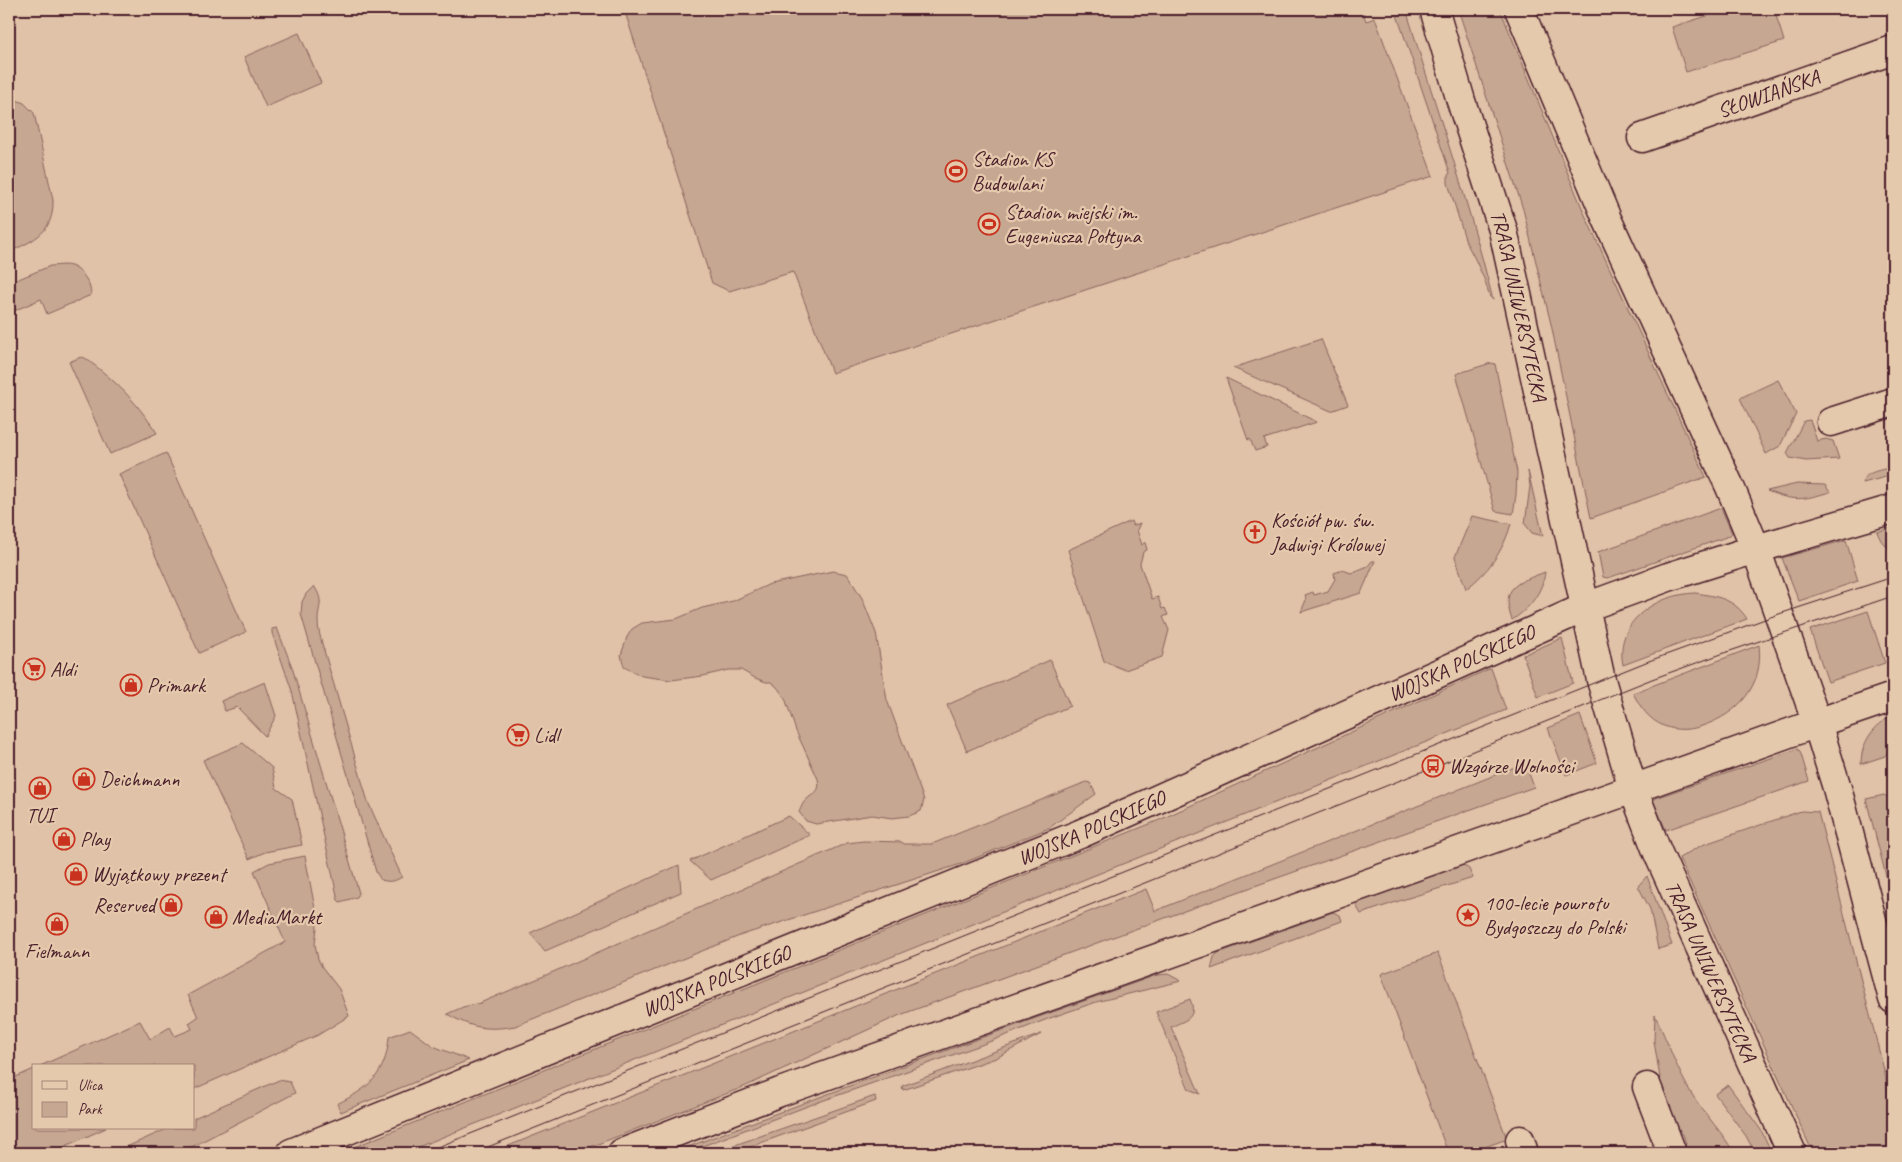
<svg xmlns="http://www.w3.org/2000/svg" width="1902" height="1162" font-family="Caveat,sans-serif">
	<style>
		.green { fill: #c6a792; stroke: #88635e }
		.lines { fill: none; stroke-linecap: round; stroke-linejoin: round }
		.minor-casing { stroke: #4a1f2b; stroke-width: 31 }
		.tertiary-casing { stroke: #4a1f2b; stroke-width: 31 }
		.secondary-casing { stroke: #4a1f2b; stroke-width: 31 }
		.minor { stroke: #e5c9ac; stroke-width: 28 }
		.tertiary { stroke: #e5c9ac; stroke-width: 28 }
		.secondary { stroke: #e5c9ac; stroke-width: 28 }
		.tram { stroke: #4a1f2b; stroke-width: 1 }
		.labels { text-anchor: middle; dominant-baseline: central; stroke-width: 4.5; stroke-linejoin: round; paint-order: stroke }
		.street-label { font-size: 21px; fill: #4a1f2b; stroke: #e5c9ac }
		.poi-label { font-size: 21px; fill: #4a1f2b; stroke: #e5c9ac; text-anchor: start }
	</style>
	<rect width="100%" height="100%" fill="#dfc2a7"/>
	<filter id="ink" filterUnits="userSpaceOnUse"><feTurbulence type="fractalNoise" baseFrequency=".02" numOctaves="2"/><feDisplacementMap in="SourceGraphic" scale="10" xChannelSelector="R" yChannelSelector="G"/><feConvolveMatrix kernelMatrix="1 2 1 2 8 2 1 2 1" color-interpolation-filters="sRGB"/></filter>
	<g filter="url(#ink)">
		<path class="green" d="M624 9H1362L1366 21 1375 18 1433 176 832 373 793 272 729 291 712 283Z
			M1395 9H1406C1435 106 1469 201 1493 300L1490 297 1485 281 1475 259 1466 242 1448 183V175L1450 173Z
			M1458 9H1500L1585 215 1706 477 1591 518 1551 324 1523 209Z
			M1729 9H1774L1784 41 1686 72 1672 27Z
			M299 33 321 83 266 107 244 57Z
			M9 97 24 103 34 113 53 200C54 232 35 240 9 252Z
			M50 266C56 266 64 264 71 266 82 270 91 283 91 295L47 314 41 299 9 313V283Z
			M1321 339 1348 405 1331 411 1233 368Z
			M81 357 85 358C117 382 135 400 157 433L110 454 69 362Z
			M1491 363 1495 364 1517 472 1516 495 1513 514 1495 511 1456 374Z
			M1226 378 1317 422 1264 439 1267 447 1255 451 1250 439 1248 440Z
			M1778 380 1796 414 1780 446 1766 454 1740 398Z
			M1810 420 1817 441 1826 439 1833 441 1839 459 1806 461 1790 458 1787 453 1804 421Z
			M166 453 246 632 199 653 119 474Z
			M1893 467V475L1863 483C1864 471 1883 470 1893 467Z
			M1528 471 1543 536 1532 533 1525 524 1530 486Z
			M1797 484 1825 485 1830 492C1802 500 1795 502 1767 491Z
			M1721 508 1732 533 1729 536 1608 578 1603 577 1598 552Z
			M1472 516 1511 524C1503 552 1488 572 1466 589L1455 557Z
			M1131 521 1133 526 1140 523 1137 530 1142 545 1145 542 1147 550 1143 552 1140 564 1152 599 1158 597 1162 609 1165 608 1168 615 1163 617 1169 630 1162 657 1125 670 1104 661 1068 550Z
			M1893 527V549C1883 546 1881 541 1877 532Z
			M1846 540 1858 581 1799 601 1782 558Z
			M1372 561H1375L1361 593 1301 612 1306 600 1305 595 1313 592 1314 595 1328 591 1335 579 1334 573 1343 570 1351 573 1368 566Z
			M833 571 847 574 862 598 876 633 887 700 924 800 921 811 909 816 892 818 872 815 816 824 806 821 799 812C801 808 803 802 806 800 814 792 821 793 818 779L796 731 785 698 777 687 771 682H766L755 678 741 670H728L703 676 671 680 642 676 624 667 621 655 627 637 632 629 642 623 676 619 702 608 733 601 770 584Z
			M1545 572C1543 592 1528 610 1512 620 1500 586 1517 583 1545 572Z
			M314 586C325 603 318 604 318 622 318 630 321 639 323 647L368 802 402 877C394 882 389 882 381 880L376 872 301 614 302 602 306 594Z
			M1695 593C1717 596 1735 599 1747 619L1623 665C1614 621 1656 595 1695 593Z
			M1868 611 1885 663 1828 682 1810 630Z
			M277 628 292 667 359 893 357 897 340 902 338 900 292 691 272 633V629Z
			M1562 638 1573 683 1538 697 1523 655Z
			M1759 645C1764 685 1739 714 1702 726 1691 730 1676 731 1664 726 1649 720 1640 707 1633 693Z
			M1050 660 1070 706 967 751 947 705Z
			M1491 668 1506 710 403 1153H357L354 1147 1157 821Z
			M265 682 276 716 265 736 237 707 225 711 221 701Z
			M1580 715 1597 763 1566 775 1548 728Z
			M1893 715V743L1885 756 1861 764C1861 742 1874 725 1893 715Z
			M243 743 272 768 276 788 292 799 302 845 265 852 249 859 203 760Z
			M1797 749 1800 751 1809 781 1666 830 1653 801 1655 798Z
			M1525 763 1534 787 1187 910 900 1015 746 1086 575 1153H491L1146 889 1155 911Z
			M1086 782 1090 783 1096 794 1049 828 961 864 742 935 515 1026C487 1031 472 1028 447 1014L463 1007 480 1003 537 979 847 843 864 841 902 842 904 844H932Z
			M1884 795 1890 799 1891 806 1893 903 1866 799Z
			M1801 811 1818 812 1885 1074 1893 1119V1153H1813L1679 858 1702 845Z
			M789 816 810 835 711 880 690 861Z
			M305 856 316 914 317 928 315 944 318 959 322 967 339 989 349 1016 318 1035 194 1089V1066H40L140 1021 150 1039 170 1027 175 1036 192 1029 189 1023 198 1017 188 995 285 942 254 871 269 863Z
			M679 865 681 892 545 951 530 933Z
			M1463 865 1469 869 1473 878 1405 899 1361 914 1357 907 1358 904 1362 901Z
			M1647 876 1672 945 1658 949 1650 909 1638 886Z
			M1333 912 1340 915 1342 921 1211 969 1214 957 1218 953Z
			M1438 953 1507 1139 1468 1153H1448L1381 974Z
			M1168 974 1181 981 1096 1002 1050 1018 981 1045 813 1104 684 1153H672C833 1091 995 1032 1157 975Z
			M1190 999C1198 1019 1185 1020 1171 1027L1200 1094 1189 1089 1156 1012Z
			M1655 1015C1668 1042 1677 1071 1693 1096 1706 1116 1723 1133 1734 1153H1680L1686 1144 1683 1134 1670 1130 1655 1084 1660 1078 1654 1041Z
			M410 1029 433 1046 469 1060 341 1112 337 1104C369 1088 386 1075 389 1037Z
			M1041 1034 996 1058 903 1090 902 1086Z
			M34 1069V1128H106L50 1153H9V1080Z
			M279 1080 290 1082 295 1093 180 1153H113L169 1128H194V1118Z
			M1728 1085 1761 1130 1772 1153H1755L1746 1136 1715 1094Z
			M875 1096 876 1101 733 1153H712Z"/>
		<g class="lines">
			<g class="minor-casing">
				<g id="minor">
					<path id="s1" d="M1642 138 1893 50"/>
					<path d="M1831 422 1893 402"/>
					<path d="M1647 1087 1672 1153"/>
					<path d="M1520 1140 1524 1153"/>
				</g>
			</g>
			<g class="tertiary-casing">
				<g id="tertiary">
					<path d="M1756 549 1893 509"/>
					<path d="M1817 723 1893 697"/>
					<path id="s2" d="M291 1153 1080 834 1586 607"/>
					<path d="M622 1153 780 1092 1633 789"/>
				</g>
			</g>
			<g class="secondary-casing">
				<g id="secondary">
					<path id="s3" d="M1434 9 1461 101 1503 230 1601 680 1633 789 1657 851 1792 1153"/>
					<path d="M1519 9 1607 219 1730 487 1756 549 1817 723 1837 788 1893 999"/>
					<path d="M1586 607 1668 577 1756 549"/>
					<path d="M1633 789 1817 723"/>
				</g>
			</g>
			<use href="#minor" class="minor"/>
			<use href="#tertiary" class="tertiary"/>
			<use href="#secondary" class="secondary"/>
			<path class="tram" d="M423 1153 1646 662 1779 614 1893 577
				M473 1153 1652 679 1727 652 1893 596"/>
		</g>
	</g>
	<defs>
		<g id="stadium-ring" transform="scale(1.125)"><circle r="9.5" fill="#e5c9ac" stroke="#c8321e" stroke-width="1.5"/><path d="M0-5a6.5 5 0 1 0 0 10a6.5 5 0 1 0 0-10ZM-3.5-1.8h7v3.6h-7Z" fill="#c8321e"/></g>
		<g id="church-ring" transform="scale(1.125)"><circle r="9.5" fill="#e5c9ac" stroke="#c8321e" stroke-width="1.5"/><path d="M-1.2-6h2.4v3.5h3.3v2.4h-3.3V6h-2.4V-.1h-3.3v-2.4h3.3Z" fill="#c8321e"/></g>
		<g id="supermarket-ring" transform="scale(1.125)"><circle r="9.5" fill="#e5c9ac" stroke="#c8321e" stroke-width="1.5"/><path d="M-6-5.5h2.5l.6 2H6L4.5 2H-2.5L-4.4-4H-6ZM-1.5 3.2a1.3 1.3 0 1 0 .1 0ZM3 3.2a1.3 1.3 0 1 0 .1 0Z" fill="#c8321e"/></g>
		<g id="shop-ring" transform="scale(1.125)"><circle r="9.5" fill="#e5c9ac" stroke="#c8321e" stroke-width="1.5"/><path d="M-5-2.5h2.3a2.7 3.5 0 0 1 5.4 0H5L5.5 6h-11ZM-1.5-2.5h3a1.5 2.3 0 0 0-3 0Z" fill="#c8321e"/></g>
		<g id="bus-ring" transform="scale(1.125)"><circle r="9.5" fill="#e5c9ac" stroke="#c8321e" stroke-width="1.5"/><path d="M-5-6H5V4H4V6H2V4H-2V6H-4V4H-5ZM-3.5-4V0h7V-4ZM-3.5 1.2v1.5H-2V1.2ZM2 1.2v1.5H3.5V1.2Z" fill="#c8321e"/></g>
		<g id="sight-ring" transform="scale(1.125)"><circle r="9.5" fill="#e5c9ac" stroke="#c8321e" stroke-width="1.5"/><path d="M0-6L1.8-2.2L6-1.7L2.9 1.2L3.7 5.4L0 3.3L-3.7 5.4L-2.9 1.2L-6-1.7L-1.8-2.2Z" fill="#c8321e"/></g>
	</defs>
	<g fill-rule="evenodd">
		<use href="#stadium-ring" x="956" y="171"/>
		<use href="#stadium-ring" x="989" y="224"/>
		<use href="#church-ring" x="1255" y="532"/>
		<use href="#supermarket-ring" x="34" y="669"/>
		<use href="#shop-ring" x="131" y="685"/>
		<use href="#supermarket-ring" x="518" y="735"/>
		<use href="#bus-ring" x="1433" y="766"/>
		<use href="#shop-ring" x="84" y="779"/>
		<use href="#shop-ring" x="40" y="788"/>
		<use href="#shop-ring" x="64" y="839"/>
		<use href="#shop-ring" x="76" y="874"/>
		<use href="#shop-ring" x="171" y="905"/>
		<use href="#sight-ring" x="1468" y="915"/>
		<use href="#shop-ring" x="216" y="917"/>
		<use href="#shop-ring" x="57" y="924"/>
	</g>
	<g class="labels">
		<g class="street-label">
			<text stroke="none"><textPath href="#s1" startOffset="134">SŁOWIAŃSKA</textPath></text>
			<text stroke="none"><textPath href="#s3" startOffset="309">TRASA UNIWERSYTECKA</textPath></text>
			<text stroke="none"><textPath href="#s2" startOffset="1269">WOJSKA POLSKIEGO</textPath></text>
			<text stroke="none"><textPath href="#s2" startOffset="864">WOJSKA POLSKIEGO</textPath></text>
			<text stroke="none"><textPath href="#s3" startOffset="1004">TRASA UNIWERSYTECKA</textPath></text>
			<text stroke="none"><textPath href="#s2" startOffset="459">WOJSKA POLSKIEGO</textPath></text>
		</g>
		<g class="poi-label">
			<text x="972" y="159">Stadion KS<tspan x="972" dy="24">Budowlani</tspan></text>
			<text x="1005" y="212">Stadion miejski im.<tspan x="1005" dy="24">Eugeniusza Połtyna</tspan></text>
			<text x="1271" y="520">Kościół pw. św.<tspan x="1271" dy="24">Jadwigi Królowej</tspan></text>
			<text x="50" y="669">Aldi</text>
			<text x="147" y="685">Primark</text>
			<text x="534" y="735">Lidl</text>
			<text x="1449" y="766">Wzgórze Wolności</text>
			<text x="100" y="779">Deichmann</text>
			<text x="40" y="815" text-anchor="middle">TUI</text>
			<text x="80" y="839">Play</text>
			<text x="92" y="874">Wyjątkowy prezent</text>
			<text x="1484" y="903">100-lecie powrotu<tspan x="1484" dy="24">Bydgoszczy do Polski</tspan></text>
			<text x="155" y="905" text-anchor="end">Reserved</text>
			<text x="232" y="917">MediaMarkt</text>
			<text x="57" y="951" text-anchor="middle">Fielmann</text>
		</g>
	</g>
	<rect width="1902" height="1162" fill="none" stroke="#e5c9ac" stroke-width="30"/>
	<rect x="15" y="15" width="1872" height="1132" fill="none" stroke="#4a1f2b" stroke-width="2" filter="url(#ink)"/>
	<rect x="32" y="1064" width="162" height="65" fill="#e5c9ac" stroke="#a78578"/>
	<rect x="42" y="1081" width="25" height="8" fill="#e5c9ac" stroke="#a78578"/>
	<text x="78" y="1090" font-size="15" fill="#4a1f2b">Ulica</text>
	<rect x="42" y="1102" width="25" height="15" fill="#c6a792" stroke="#a78578"/>
	<text x="78" y="1114" font-size="15" fill="#4a1f2b">Park</text>
</svg>
